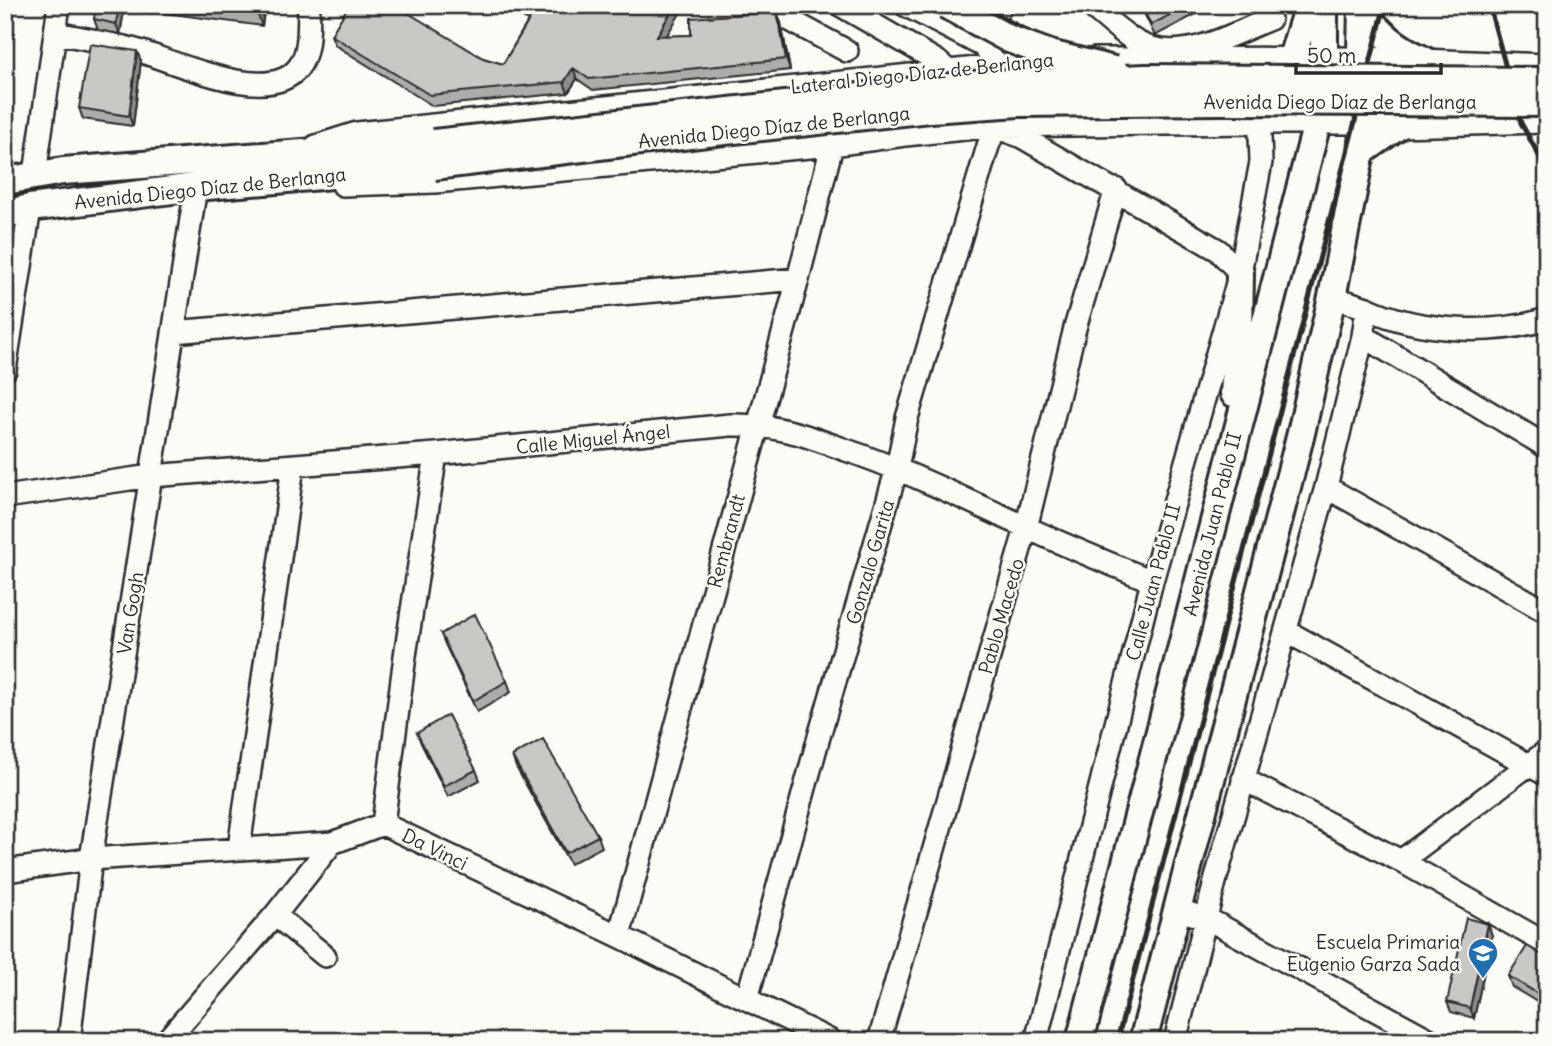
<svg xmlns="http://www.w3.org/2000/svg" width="1552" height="1046" font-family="Delius,sans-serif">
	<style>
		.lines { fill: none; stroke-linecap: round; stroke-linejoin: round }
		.minor-casing { stroke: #2b2b2b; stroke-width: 26 }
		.major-casing { stroke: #2b2b2b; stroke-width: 32 }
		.minor { stroke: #fdfcf7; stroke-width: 21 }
		.major { stroke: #fdfcf7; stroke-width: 26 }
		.rail { stroke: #2b2b2b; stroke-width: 5 }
		.major-bridge-casing { stroke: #2b2b2b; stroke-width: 32; stroke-linecap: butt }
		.major-bridge { stroke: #fdfcf7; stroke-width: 26 }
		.wall { fill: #adaca9; stroke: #2b2b2b; stroke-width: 2 }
		.shaded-wall { fill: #8d8c89; stroke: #2b2b2b; stroke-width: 2 }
		.building { fill: #c9c8c4; stroke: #2b2b2b; stroke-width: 2 }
		.labels { text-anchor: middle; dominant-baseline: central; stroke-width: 5; stroke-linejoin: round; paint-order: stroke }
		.street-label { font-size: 19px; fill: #2b2b2b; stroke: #fdfcf7 }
		.poi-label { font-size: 19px; fill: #2b2b2b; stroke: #fdfcf7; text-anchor: end }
	</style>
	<rect width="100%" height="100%" fill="#fdfcf7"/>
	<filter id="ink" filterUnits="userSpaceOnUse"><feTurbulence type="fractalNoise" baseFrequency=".0143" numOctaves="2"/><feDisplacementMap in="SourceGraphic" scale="14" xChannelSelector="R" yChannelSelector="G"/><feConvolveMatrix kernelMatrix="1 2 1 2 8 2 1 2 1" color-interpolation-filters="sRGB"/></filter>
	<g filter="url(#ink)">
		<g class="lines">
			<g class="minor-casing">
				<path id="minor" d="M762 5 847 51
					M840 5 937 61 952 74
					M905 5 983 46 992 56 1001 78
					M1090 5C1105 17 1120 32 1137 42 1179 66 1229 35 1270 19
					M55 33C83 38 112 43 139 51 176 62 269 106 298 68 311 52 308 25 309 5
					M985 42 1001 5
					M1094 59 1371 58 1547 65
					M1003 130 1020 136 1218 250 1240 273
					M316 146 357 133 1062 59
					M35 174 59 5
					M343 185 435 182 832 145 905 135 995 126 1259 123H1354L1398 126 1547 122
					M1332 297 1367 308 1363 336 1547 447
					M1367 308C1418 332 1492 336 1547 319
					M173 332 798 279
					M5 370 30 208
					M1326 487 1547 612
					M5 497 151 476 436 454 730 425C775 424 802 434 843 449 903 469 958 496 1015 522 1060 544 1106 562 1152 581
					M1286 631 1547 775
					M1243 779 1401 861 1547 944
					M383 824 405 656 436 454
					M239 848 293 466
					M1401 861 1547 751
					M5 871 91 859 332 843 383 824 619 936 831 1041
					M1177 910 1206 918 1432 1041
					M275 915 325 956
					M619 936 798 279 835 134
					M747 999 820 733 897 468 907 418 988 146 1000 116
					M69 1041 91 859 196 187
					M166 1041 275 915 332 843
					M879 1041 1026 528 1075 328 1116 189
					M1036 1041 1152 581 1240 273 1261 162 1259 109
					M1175 1041 1216 878 1326 487 1363 336"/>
			</g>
			<g class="major-casing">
				<path id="major" d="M1362 10C1380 34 1397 48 1424 60
					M1292 58 1308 5
					M1384 85 1424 60
					M1361 152 1398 126
					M5 181 63 171 434 143
					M5 214 30 208 196 187 434 166
					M1234 393 1239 334 1240 273
					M1080 1041 1317 123 1324 58V5
					M1143 1041 1301 433 1332 297 1361 152 1364 124 1360 99 1362 5"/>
			</g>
			<use href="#minor" class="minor"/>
			<use href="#major" class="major"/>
			<path class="rail" d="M980 5 1082 61
				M1489 5 1521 123 1547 170
				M1117 1041 1385 5"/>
			<g class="major-bridge-casing">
				<path id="major-bridge" d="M946 5 1009 39 1050 54 1114 70
					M434 143 970 85 1146 78 1547 81
					M434 166 715 132 930 109 1019 103 1221 101 1547 103"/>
			</g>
			<use href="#major-bridge" class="major-bridge"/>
		</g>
		<path class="wall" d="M125 5 120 34 98 30 94 19Z
			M127 5H265L262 26 128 8Z
			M1140 5H1213L1155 36Z
			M517 6 667 36 691 35 777 12 781 23 790 70 593 90 577 79 568 93 433 106 335 45 331 35 483 58 503 64 528 21 521 17Z
			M141 61 133 126 83 119 79 108Z
			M441 634 507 681 511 692 477 712 445 644Z
			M417 733 476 770 480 780 448 797 421 743Z
			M512 756 598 836 602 847 570 864 516 767Z
			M1492 935 1474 1018 1451 1012 1447 1002Z
			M1547 958V1008L1512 987 1508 976Z"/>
		<path class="shaded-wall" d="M119 5H125L120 34 116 24Z
			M259 5H265L262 26 258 15Z
			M675 5H685L660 47 657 36Z
			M777 12 781 23 790 70 786 59Z
			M137 51 141 61 133 126 129 116Z
			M573 68 577 79 568 93 564 82Z
			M1488 924 1492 935 1474 1018 1470 1008Z"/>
		<path class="building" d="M96 5H119L116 24 94 19Z
			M183 5H259L258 15Z
			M349 5H395L483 58 503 64 532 15 517 6V5H675L657 36 691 35V18L777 12 786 59 589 79 573 68 564 82 430 95 331 35Z
			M1141 5H1189L1151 25Z
			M90 44 137 51 129 116 79 108Z
			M475 614 507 681 473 701 441 634Z
			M448 715 476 770 444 786 417 733Z
			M543 739 598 836 566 853 512 756Z
			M1466 918 1488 924 1470 1008 1447 1002Z
			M1527 946 1547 958V999L1508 976Z"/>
	</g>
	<defs>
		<g id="school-pin" transform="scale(1.575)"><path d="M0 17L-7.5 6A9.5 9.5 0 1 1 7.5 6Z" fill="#1f6fb2" stroke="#fdfcf7"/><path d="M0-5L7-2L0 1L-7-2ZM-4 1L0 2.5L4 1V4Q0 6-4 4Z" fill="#fff"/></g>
	</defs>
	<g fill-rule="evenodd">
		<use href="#school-pin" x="1483" y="953"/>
	</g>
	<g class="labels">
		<g class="street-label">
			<text transform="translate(922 73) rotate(-6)">Lateral Diego Díaz de Berlanga</text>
			<text x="1340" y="102">Avenida Diego Díaz de Berlanga</text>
			<text transform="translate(774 127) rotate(-6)">Avenida Diego Díaz de Berlanga</text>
			<text transform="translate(210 188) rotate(-6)">Avenida Diego Díaz de Berlanga</text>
			<text transform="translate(593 439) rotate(-6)">Calle Miguel Ángel</text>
			<text transform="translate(1212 524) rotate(-76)">Avenida Juan Pablo II</text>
			<text transform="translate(726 541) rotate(-75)">Rembrandt</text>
			<text transform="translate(870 562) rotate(-74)">Gonzalo Garita</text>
			<text transform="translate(1153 582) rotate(-75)">Calle Juan Pablo II</text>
			<text transform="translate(130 613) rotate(-81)">Van Gogh</text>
			<text transform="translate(1001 616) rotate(-74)">Pablo Macedo</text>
			<text transform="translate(435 849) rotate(26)">Da Vinci</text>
		</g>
		<g class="poi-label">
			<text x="1460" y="942">Escuela Primaria<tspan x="1460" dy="22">Eugenio Garza Sada</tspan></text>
		</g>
	</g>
	<rect width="1552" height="1046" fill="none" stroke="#fdfcf7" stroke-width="28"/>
	<rect x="14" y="14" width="1524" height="1018" fill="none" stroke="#2b2b2b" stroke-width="2.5" filter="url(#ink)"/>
	<path d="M1296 63v10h145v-10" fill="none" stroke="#2b2b2b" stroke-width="3.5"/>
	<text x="1307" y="63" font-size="21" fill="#2b2b2b" stroke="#fdfcf7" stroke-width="5" paint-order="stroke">50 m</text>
</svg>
